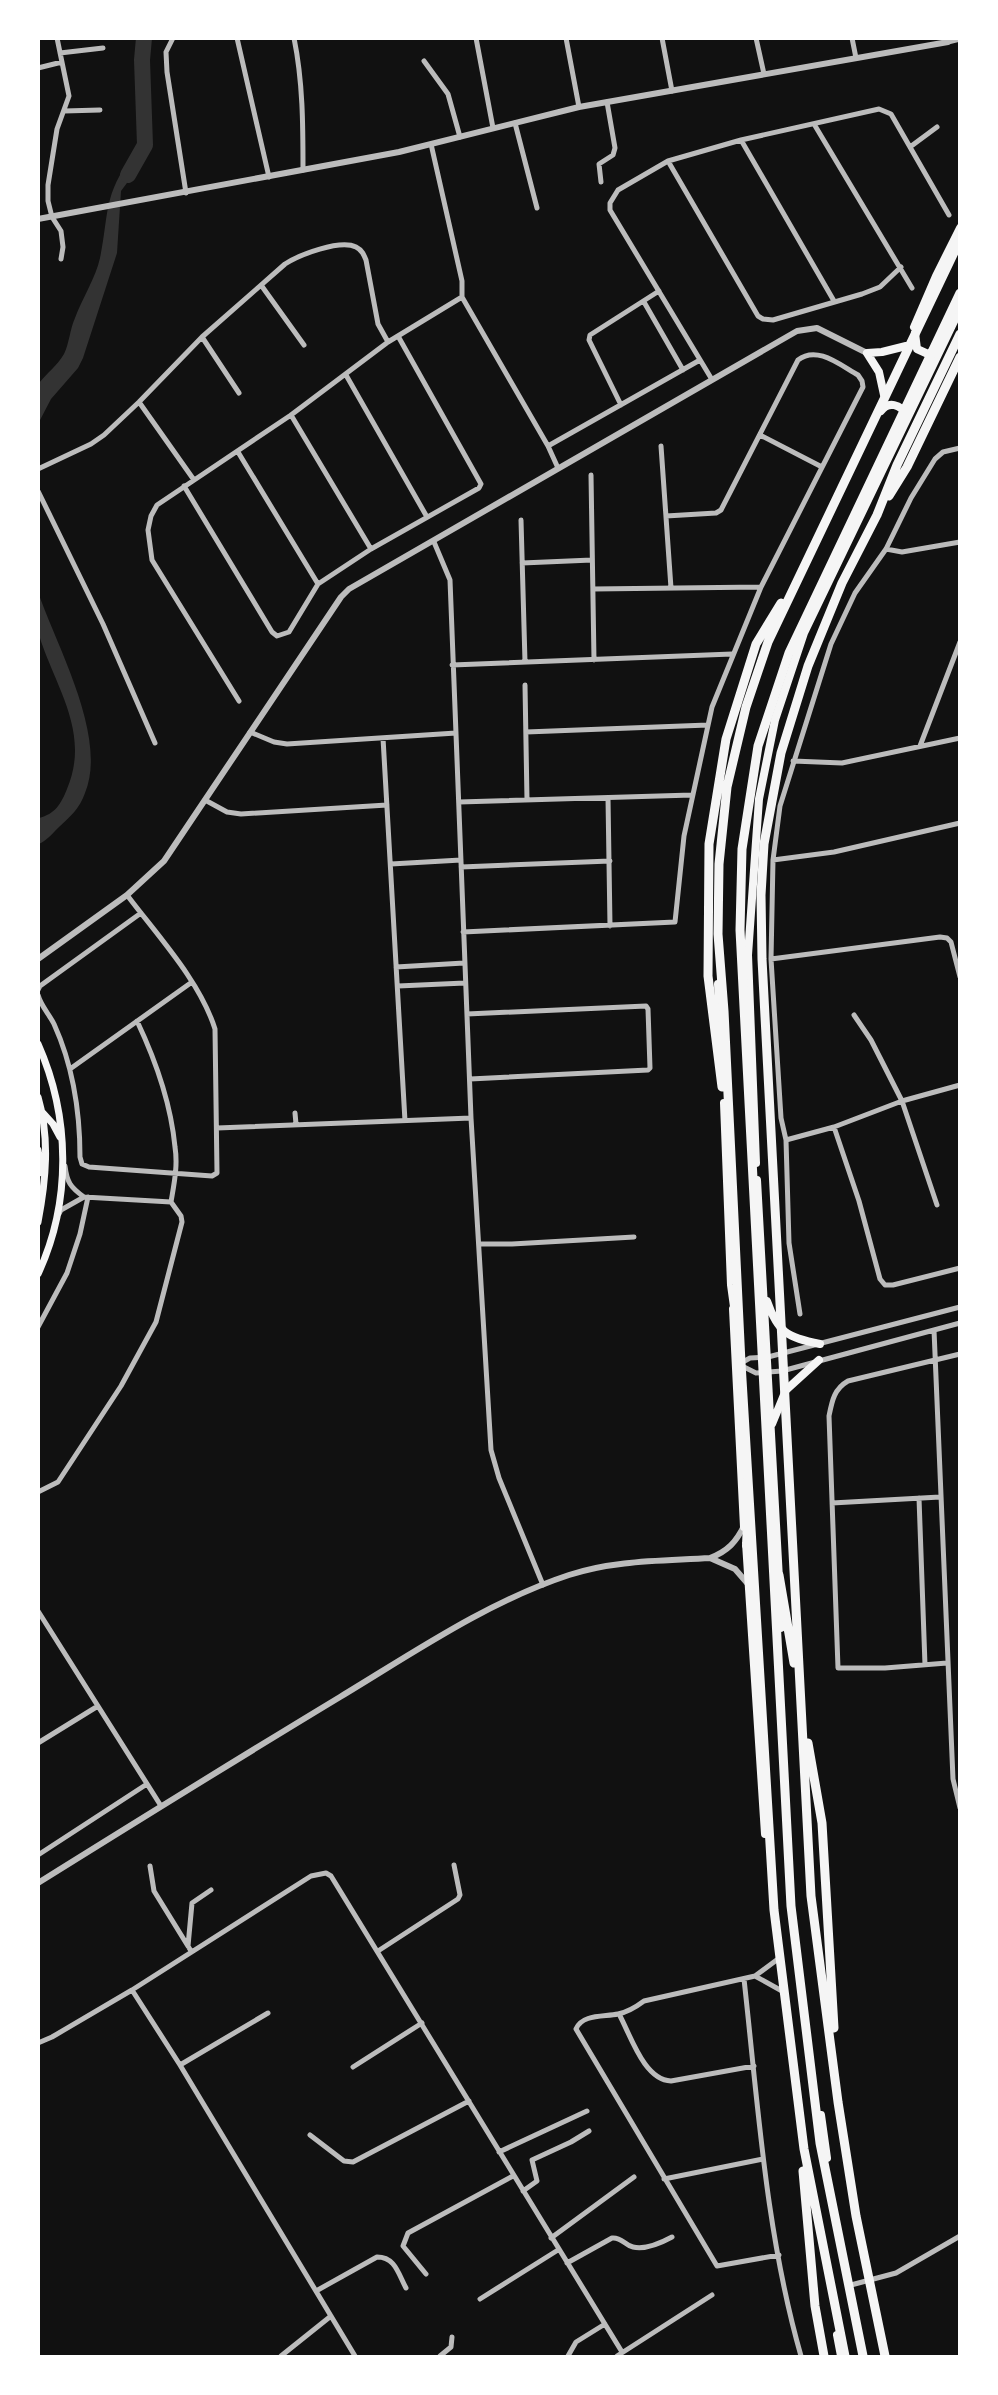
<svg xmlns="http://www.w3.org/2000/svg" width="998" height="2395" font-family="Overpass,sans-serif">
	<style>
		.water { fill: #333 }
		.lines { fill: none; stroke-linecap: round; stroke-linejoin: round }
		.river { stroke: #333; stroke-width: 16 }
		.minor { stroke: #bcbcbc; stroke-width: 5 }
		.tertiary { stroke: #bcbcbc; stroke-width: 6 }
		.secondary { stroke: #f5f5f5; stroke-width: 7 }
		.trunk { stroke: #f5f5f5; stroke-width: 8 }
		.motorway { stroke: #f5f5f5; stroke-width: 9 }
	</style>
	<rect width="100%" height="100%" fill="#111"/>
	<path class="water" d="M133 156 141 164 121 191 117 253 83 358 78 368 51 399 39 422V383C47 373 57 366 64 354 69 344 70 329 75 318 82 299 96 277 100 258 109 215 103 194 133 156Z
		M38 592C57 647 108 737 85 793 80 808 70 817 59 827 52 834 47 840 39 844V818C55 814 61 804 67 789 91 732 55 687 39 635 36 622 38 605 38 592Z"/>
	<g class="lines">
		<path class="river" d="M128 175 145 145 142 60 144 38"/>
		<path class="minor" d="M57 38 69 96 57 129 48 185V201L52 217 61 231 63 247 61 259
			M173 38 166 52 167 72 186 193
			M237 38 269 177
			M294 38C303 82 303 126 303 170
			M476 38 493 128
			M566 38 579 107
			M662 38 672 91
			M756 38 764 74
			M852 38 856 58
			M948 42 960 39
			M60 53 103 48
			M424 61 448 94 460 137
			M38 68 62 62
			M64 111 100 110
			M515 123 537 208
			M814 124 912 288
			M741 140 834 301
			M431 144 462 281V297L548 446 558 468
			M910 147 937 127
			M668 161 758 316 763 319 773 320 862 294 880 287 901 267
			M601 182 599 164 613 155 615 148 607 102
			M261 285 304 345
			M644 302 683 370
			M202 337 239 393
			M346 375 427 517
			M711 378 610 210V203L618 190 668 161 741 140 879 109 891 114 949 215
			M139 402 194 480
			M621 405 589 340 590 335 659 291
			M291 415 371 549
			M760 435 822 467
			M548 446 700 360
			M661 446 671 588
			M238 452 318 584
			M38 469 91 444 104 435 139 402 202 337 285 264C299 255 340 239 356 247 362 250 364 255 366 260L378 324 388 342
			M591 475 594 660
			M184 486 272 632 277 636 289 632 318 584 371 549 479 488 481 484 398 336
			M38 491 103 624 155 743
			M521 520 525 662
			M434 542 450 580 471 1118 491 1450 499 1478 543 1585
			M886 549 902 552 960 542
			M522 563 592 560
			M593 589 761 587
			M452 665 732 654
			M525 685 527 800
			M239 701 152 560 148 530 151 516 157 505 291 415 388 342 462 297
			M250 732 274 742 287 744 456 733
			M526 732 708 725
			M383 738 405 1121
			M920 746 960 642
			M793 761 842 763 960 738
			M608 798 610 926
			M205 800 227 812 241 814 387 805
			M459 802 692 795
			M773 860 834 852 960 823
			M391 864 461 860
			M461 867 610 861
			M463 932 675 922 684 836 712 707 761 587 863 387 862 381 858 375C840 365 817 345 798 360L721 510 716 513 666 516
			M771 959 940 937 947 938 951 942 960 977
			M396 967 464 963
			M398 986 465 983
			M38 990 40 986 141 913
			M38 995C41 1006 49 1014 54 1024 73 1066 80 1112 80 1157L82 1164 89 1167 212 1176 217 1173 215 1029C200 981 157 935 127 895
			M467 1014 646 1006 648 1009 650 1068 648 1070 470 1079
			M854 1015 871 1040 902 1101 937 1205
			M137 1021C155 1059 171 1105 175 1147 178 1166 174 1184 171 1202
			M70 1069 192 982
			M295 1113 296 1124
			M834 1127 859 1201 880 1279 885 1285H893L960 1268
			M217 1128 471 1118
			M786 1140 834 1127 902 1101 960 1085
			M65 1166C67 1182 70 1187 84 1197
			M59 1214 61 1210 84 1197 171 1202
			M479 1244H512L634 1237
			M800 1314 789 1243 786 1140 781 1118 771 959 773 860 780 806 831 644 855 593 886 549 911 498 935 459 943 452 960 448
			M38 1327 67 1273 80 1234 88 1197
			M934 1330 953 1779 960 1808
			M741 1363 750 1358 768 1357 960 1307
			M740 1365 756 1373 782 1371 960 1323
			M38 1492 58 1482 121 1386 156 1322 182 1222 181 1216 171 1202
			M919 1498 925 1665
			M832 1503 940 1497
			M38 1611 161 1806
			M947 1663 885 1668H838L829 1416C832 1401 834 1389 848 1381L960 1354
			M38 1743 98 1706
			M38 1855 147 1784
			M150 1866 154 1891 191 1951
			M188 1946 192 1903 211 1890
			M378 1951 458 1899 460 1895 454 1865
			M778 1959 755 1976 644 2001C636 2007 628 2012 618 2014 604 2017 582 2014 576 2029L717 2266 779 2255
			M755 1976 782 1991
			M744 1979C758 2105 766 2234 801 2356
			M132 1990 180 2065 355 2356
			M619 2014C631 2036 644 2080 671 2081L754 2066
			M38 2043 52 2037 132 1990 311 1876 326 1873 331 1876 622 2352
			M180 2065 268 2013
			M353 2067 422 2023
			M310 2135 344 2161 353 2162 469 2101
			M499 2152 587 2111
			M664 2179 763 2159
			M523 2191 537 2181 532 2160 571 2142 589 2131
			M551 2238 634 2177
			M567 2263 612 2238C622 2237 624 2245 633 2247 646 2250 661 2243 672 2237
			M426 2274 403 2246 408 2233 513 2176
			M851 2285 896 2273 960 2236
			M316 2291 377 2257C395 2257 398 2273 406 2288
			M480 2299 558 2250
			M281 2356 331 2316
			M440 2356 451 2347 452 2337
			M568 2356 576 2342 605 2324
			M617 2356 712 2295"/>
		<path class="tertiary" d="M38 219 399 152 579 107 948 42 947 38
			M38 959 127 895 164 861 341 597 349 589 797 331 817 328 867 353
			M710 1558 735 1569 748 1584
			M38 1883C139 1820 239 1758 340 1697 413 1653 487 1602 569 1575 614 1560 663 1561 710 1558 728 1551 736 1542 744 1526"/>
		<path class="secondary" d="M38 1044C70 1116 72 1201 38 1274
			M38 1097C50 1138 46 1180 38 1222
			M43 1113 53 1124 60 1137
			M38 1150 42 1173"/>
		<path class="trunk" d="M914 327 936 276 960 228
			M915 333 917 349 928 354 934 350
			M884 395 879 372 867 353 882 352 906 346
			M881 411C888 401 901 404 906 415
			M718 984 721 1052
			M724 1103 731 1285 735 1314
			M756 1163 748 955 759 799 775 720 804 633 960 309
			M757 1180 779 1579
			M767 1301C778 1333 787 1337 820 1344
			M733 1309 744 1527
			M772 1424 786 1390 819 1360
			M746 1543 765 1834
			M746 1546 747 1522
			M780 1599 781 1628
			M821 2115 827 2158
			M837 2335 841 2356"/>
		<path class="motorway" d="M889 496 907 467 960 357
			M722 1087 708 976 709 844 726 739 756 644 781 603
			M779 1575 794 1663
			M808 1743 822 1823 834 2028
			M803 2171 815 2306 824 2356
			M845 2356 804 2149 774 1910 741 1363 724 1011 718 934 719 864 727 787 746 707 768 642 960 240
			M863 2356 820 2143 791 1906 740 930 742 849 758 746 789 653 960 293
			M885 2356 856 2216 838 2102 811 1896 762 959 761 895 764 844 781 753 808 666 842 583 877 515 897 465 960 334"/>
	</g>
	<rect width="998" height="2395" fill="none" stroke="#ffffff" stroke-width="80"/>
</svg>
